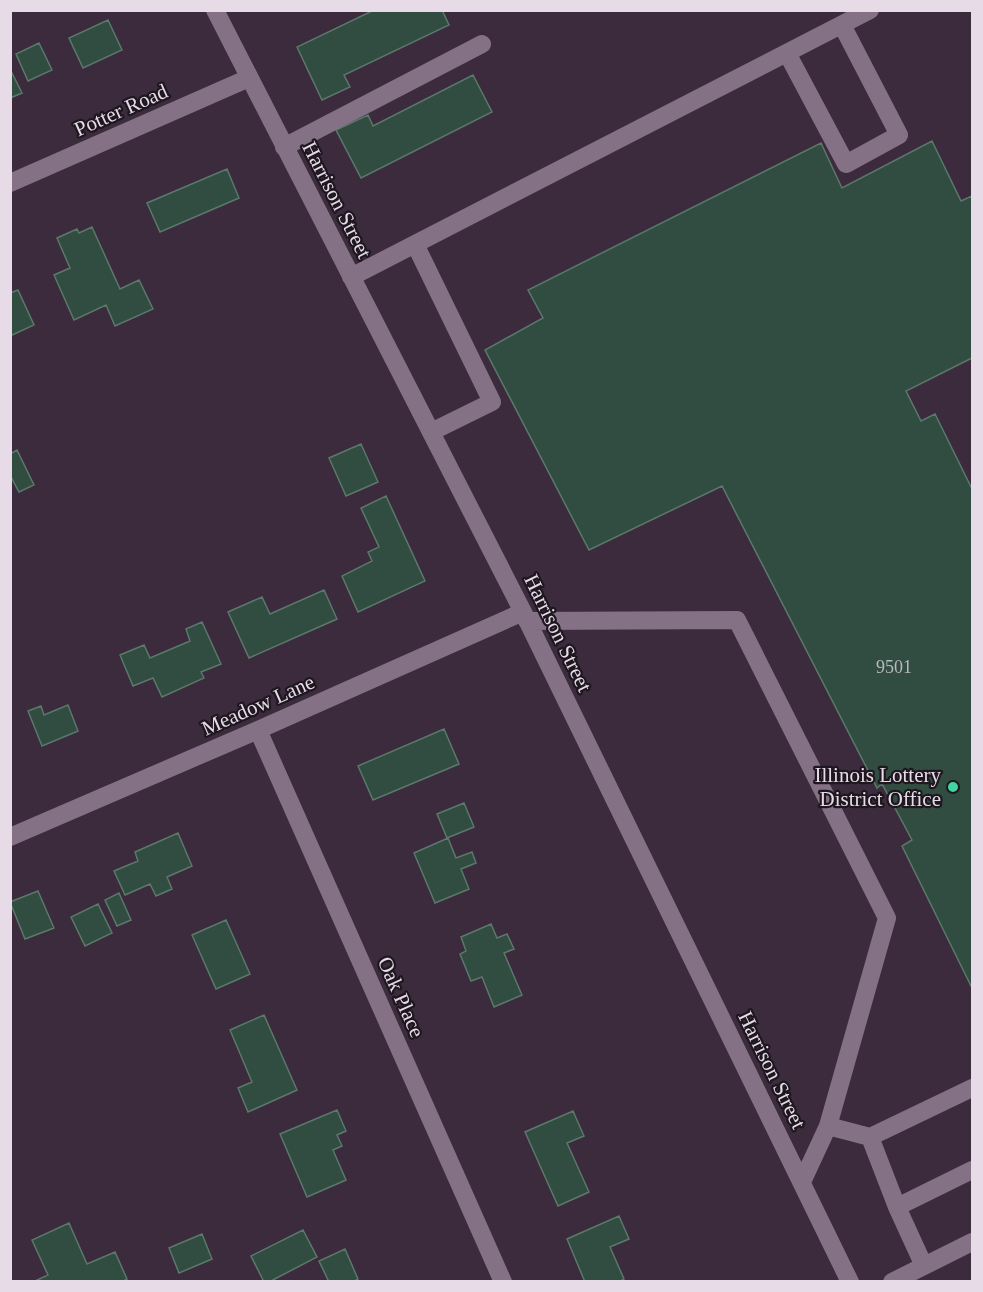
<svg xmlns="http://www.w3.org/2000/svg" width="983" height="1292" font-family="Georgia,serif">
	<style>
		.building { fill: #314d41; stroke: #5b786b; stroke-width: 1.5 }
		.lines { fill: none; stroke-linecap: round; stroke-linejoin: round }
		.minor { stroke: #847186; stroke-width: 18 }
		.poi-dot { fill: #42d4a1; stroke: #1e171f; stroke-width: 2 }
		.labels { text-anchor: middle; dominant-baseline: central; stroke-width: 4.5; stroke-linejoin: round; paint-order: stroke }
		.number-label { font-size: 18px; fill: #b9b8be }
		.street-label { font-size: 21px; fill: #e6dbe7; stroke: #1e171f }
		.poi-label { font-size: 21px; fill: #e6dbe7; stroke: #1e171f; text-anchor: end }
	</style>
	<rect width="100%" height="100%" fill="#3c2b3d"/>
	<path class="building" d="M374 10H442L449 25 344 75 350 87 322 100 297 47Z
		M108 20 122 50 83 68 69 38Z
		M39 43 52 70 28 81 16 54Z
		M10 69 22 93 10 98Z
		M473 75 492 112 361 178 336 130 368 115 373 126Z
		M932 141 961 201 972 196V358L906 391 921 421 935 414 972 489V988L902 846 912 840 882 784 877 788 722 486 589 550 485 350 543 318 528 290 821 143 842 188Z
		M227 169 239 198 160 232 147 203Z
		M92 227 120 289 139 280 153 309 115 326 106 305 74 320 54 275 70 268 57 238 77 229 79 233Z
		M18 290 34 325 10 336V293Z
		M361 444 378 482 346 496 329 458Z
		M17 450 34 485 19 492 10 475V454Z
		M386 496 425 581 358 612 342 576 372 561 368 552 379 547 361 508Z
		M324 590 337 619 249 658 228 612 262 597 270 614Z
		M202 622 221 664 201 672 204 678 162 697 153 678 133 686 120 655 144 645 150 658 190 641 186 629Z
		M68 705 78 731 42 746 28 711 41 706 44 715Z
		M444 729 459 764 373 800 358 766Z
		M464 803 474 827 447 838 437 814Z
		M178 833 192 866 167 877 172 889 156 896 150 884 125 895 114 871 138 861 135 852Z
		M448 838 456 858 472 852 476 863 461 869 469 889 435 903 414 853Z
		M38 891 54 928 25 939 10 902Z
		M119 893 131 920 117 926 105 900Z
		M98 904 112 933 85 946 71 917Z
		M226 920 250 974 216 989 192 935Z
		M491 924 497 938 507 934 514 949 504 953 522 995 494 1007 482 977 471 981 460 954 466 951 461 937Z
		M264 1015 297 1090 248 1112 238 1088 252 1082 230 1030Z
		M337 1110 346 1131 337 1135 342 1146 333 1150 346 1180 307 1197 280 1134Z
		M573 1111 584 1136 567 1143 589 1192 558 1206 525 1132Z
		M619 1216 629 1239 610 1247 624 1279 619 1282H585L567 1239Z
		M69 1223 87 1264 115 1252 127 1279 122 1282H38L37 1280 48 1275 32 1240Z
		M303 1230 317 1257 269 1282H264L251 1256Z
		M202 1234 212 1259 179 1273 169 1248Z
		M345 1249 358 1279 353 1282H329L319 1261Z"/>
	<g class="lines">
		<path class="minor" d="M215 10 523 612 850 1282
			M787 53 846 164 899 135 842 25
			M284 147 482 44
			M10 183 249 78
			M415 244 492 402 431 432
			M351 277 870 10
			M527 621 737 620 887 918 828 1126 802 1182
			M258 730 503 1282
			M10 837 258 730 523 612
			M828 1126 870 1137 972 1088
			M870 1137 897 1207
			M924 1266 897 1207 972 1170
			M892 1282 972 1242"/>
	</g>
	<circle class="poi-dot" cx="953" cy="787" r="6"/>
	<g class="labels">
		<g class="number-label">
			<text x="894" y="667">9501</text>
		</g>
		<g class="street-label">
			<text transform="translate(121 110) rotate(-24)">Potter Road</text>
			<text transform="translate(337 200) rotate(63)">Harrison Street</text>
			<text transform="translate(558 633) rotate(64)">Harrison Street</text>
			<text transform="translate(258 705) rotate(-24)">Meadow Lane</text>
			<text transform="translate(401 997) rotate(66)">Oak Place</text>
			<text transform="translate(772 1070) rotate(64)">Harrison Street</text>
		</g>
		<g class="poi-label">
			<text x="941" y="775">Illinois Lottery<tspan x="941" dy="24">District Office</tspan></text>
		</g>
	</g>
	<rect width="983" height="1292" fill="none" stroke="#e6dbe7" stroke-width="24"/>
</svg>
